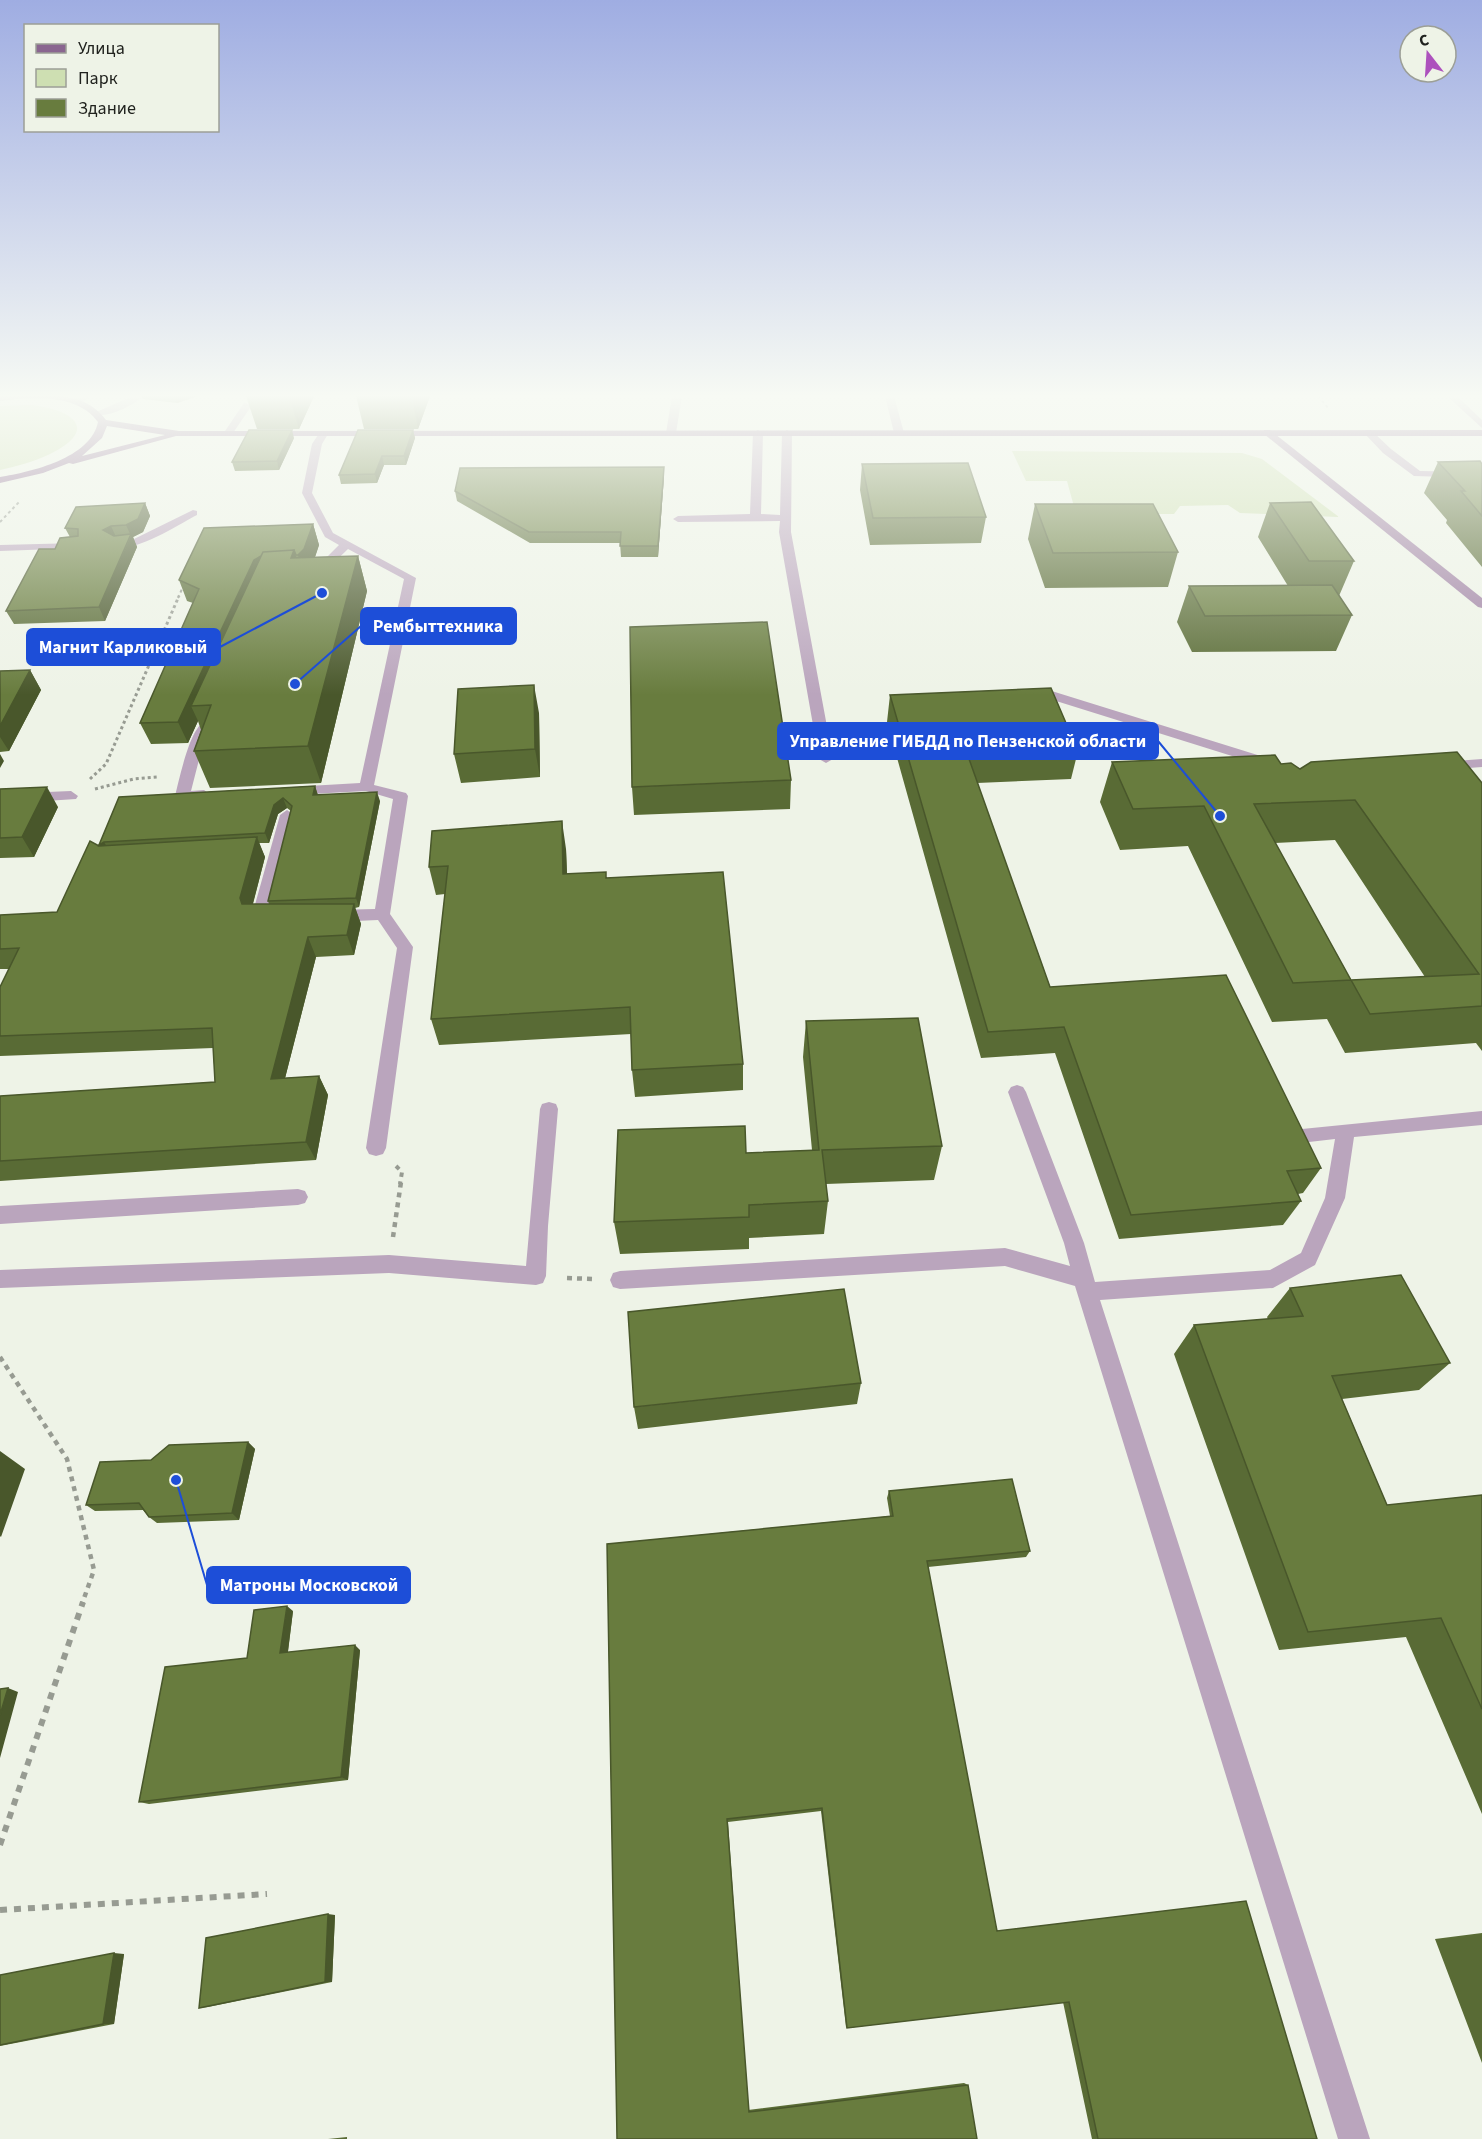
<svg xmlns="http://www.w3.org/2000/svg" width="1482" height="2139" font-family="'Source Sans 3',sans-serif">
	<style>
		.green { fill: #cedfb2 }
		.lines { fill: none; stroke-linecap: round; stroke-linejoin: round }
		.path-far4 { stroke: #979b92; stroke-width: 2; stroke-dasharray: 3 3; stroke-linecap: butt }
		.path-far3 { stroke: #979b92; stroke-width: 3; stroke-dasharray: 3 3; stroke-linecap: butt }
		.path-far2 { stroke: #979b92; stroke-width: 4; stroke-dasharray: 4.5 4.5; stroke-linecap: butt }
		.path-far1 { stroke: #979b92; stroke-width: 4.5; stroke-dasharray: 5 5; stroke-linecap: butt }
		.path { stroke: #979b92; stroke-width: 6; stroke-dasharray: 7 7; stroke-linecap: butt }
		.lane { fill: #baa5bd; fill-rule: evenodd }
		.secondary { fill: #9e80a3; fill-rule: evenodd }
		.primary { fill: #8a6690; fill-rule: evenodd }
		.wall { fill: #596b35; fill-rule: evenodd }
		.shaded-wall { fill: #49572b }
		.building { fill: #687c3e; stroke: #49572b; stroke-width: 1.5; fill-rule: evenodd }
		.leader { fill: none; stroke: #1d4ed8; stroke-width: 2 }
		.callout-dot { fill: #1d4ed8; stroke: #eef3e7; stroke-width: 2 }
		.callout { fill: #1d4ed8; stroke: #1d4ed8; stroke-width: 2 }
		.callout-label { font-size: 18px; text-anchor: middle; font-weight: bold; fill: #fff }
	</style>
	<rect width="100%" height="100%" fill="#eef3e7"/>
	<path class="green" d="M31 405C70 409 102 428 50 454 34 462 17 466 0 470V406Z
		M1012 451 1242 453 1262 459 1339 517 1240 513 1228 505 1180 506 1174 514H1076L1067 481H1026Z"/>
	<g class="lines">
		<path class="path-far4" d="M1318 396 1329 409
			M0 522 20 501
			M178 598 182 589"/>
		<path class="path-far3" d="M90 779 106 764 179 596
			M95 789 134 779 158 777"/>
		<path class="path-far2" d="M396 1166 402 1172 400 1184"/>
		<path class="path-far1" d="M393 1237 401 1182
			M567 1278 592 1279
			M0 1357 67 1459 94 1570 82 1604"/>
		<path class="path" d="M0 1845 83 1602
			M0 1910 267 1894"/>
		<path class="lane" d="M82 396H95L76 404 71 401Z
			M133 396 141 398C132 406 104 420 94 413Z
			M672 396H682L676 433 671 436 666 433Z
			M885 396H894L904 433 902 435 894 433Z
			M1447 396H1457L1482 420V428Z
			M244 403 252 405 231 436H225L223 434Z
			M758 430 763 433 761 514 780 515 782 433 787 430 792 433 791 532 833 759 826 763 819 759 779 532 780 521 678 522 673 519 678 516 750 514 753 433Z
			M1365 430H1371L1391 449 1420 471 1482 472V478L1414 476 1383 453 1365 434Z
			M323 431 328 434 322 444 312 493 333 533 416 578 374 785 406 793 408 796 390 914 413 947 386 1148 383 1154 376 1156 369 1154 366 1148 397 948 378 920 333 922 327 920 325 916 327 912 333 910 375 909 393 799 366 791 291 795 284 791 291 787 360 783 404 579 348 549 321 575 317 576 311 573 339 545 325 537 302 493 312 444 320 432Z
			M193 510 197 511V515C179 524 129 558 111 544L117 541 132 540Z
			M78 543 82 544V548L0 551V545Z
			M1042 688 1274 760 1276 763 1274 766H1264L1037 695 1035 692Z
			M205 722 212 726 202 748 191 791 204 790 211 795 204 800 177 799 175 796C179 781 190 726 205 722Z
			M1482 759V767L1442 770 1435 766 1442 762Z
			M71 791 78 796 76 799 0 804V794Z
			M287 810 294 815 269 913 274 918 272 922 259 925 253 923 251 919 280 815Z
			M1017 1085 1023 1087 1026 1092 1084 1243 1095 1282 1270 1270 1301 1253 1325 1198 1335 1139 1309 1142 1302 1139 1300 1134 1302 1129 1482 1111V1125L1354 1137 1345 1198 1315 1265 1273 1288 1100 1300 1370 2139H1338L1075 1286 1005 1266 620 1289 613 1287 610 1280 613 1273 620 1271 1005 1248 1070 1266 1064 1243 1008 1092 1011 1087Z
			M549 1102 556 1104 558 1109 548 1226 546 1276 543 1283 536 1285 389 1273 0 1288V1270L389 1255 526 1266 540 1109 542 1104Z
			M298 1189 305 1191 308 1197 305 1203 298 1205 0 1224V1206Z"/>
		<path class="secondary" d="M1264 430H1270L1482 598V608L1478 607 1264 434Z"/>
		<path class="primary" d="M0 396C36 396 83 387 106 420L179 431 1482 430V436H176L73 464 69 463 43 473 0 483V477C31 472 91 458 98 422 77 393 32 397 0 401ZM107 426 165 435 82 456 102 438Z"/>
	</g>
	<path class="wall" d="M141 396H198L177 403 143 399Z
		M246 396H314L299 429H257Z
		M356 396H430L418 429H364Z
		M413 430 415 438 406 465H384L377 483 341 484 339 475Z
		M294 438 279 470 235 471 232 462Z
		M1438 462 1482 464V567L1446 523 1447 520 1424 493Z
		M862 464 986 517 981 543 870 545 860 490Z
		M664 467V477L658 557H621L620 543H530L457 501 455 491Z
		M145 503 150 516 143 532 133 537 137 547 105 621 14 624 6 611 55 549 70 537 65 528Z
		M1270 503 1354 561 1339 596 1352 615 1336 651 1192 652 1177 622 1189 586H1288L1258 537Z
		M1035 504 1178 552 1168 587 1045 588 1028 539Z
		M313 524 319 545 315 557 358 556 367 591 321 783 210 788 194 751 201 730 198 721 188 743 151 744 140 723 193 603 187 601 179 580Z
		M30 670 41 690 9 751 0 752V671Z
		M890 695 1078 751 1071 779 977 783 1050 987 1321 1168 1303 1193 1298 1194 1301 1201 1283 1225 1119 1239 1055 1053 981 1058 887 722Z
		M539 713 540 777 461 783 454 754Z
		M1112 762 1281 764 1300 769 1482 783V1051L1476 1043 1345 1053 1327 1019 1272 1022 1188 846 1120 850 1100 802ZM1335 840 1425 977 1351 980 1275 843Z
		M791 780 790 809 634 815 632 787Z
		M315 786 318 795 380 801 359 907 355 908 361 924 354 955 316 957 285 1078 319 1076 328 1095 316 1160 0 1181V1096L215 1082 213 1048 0 1056V987L9 969H0V915L57 912 99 846 119 797ZM287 808 291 811 268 901 269 904H253L265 857 259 843H269L278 814Z
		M0 789 58 807 34 857 0 858Z
		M566 849 567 874 607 878 743 1064V1090L635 1097 632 1070 631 1034 439 1045 431 1019 445 894 436 895 429 867Z
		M806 1021 942 1146 934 1180 826 1184 828 1201 824 1234 749 1238V1249L620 1254 614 1222 746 1153 812 1150 803 1057Z
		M1290 1288 1450 1363 1419 1390 1342 1399 1387 1505 1482 1495V1814L1406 1637 1279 1650 1174 1354 1194 1325 1268 1319 1267 1317Z
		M861 1383 857 1404 638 1429 634 1407Z
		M248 1442 255 1449 239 1520 157 1523 149 1517 143 1510 95 1511 86 1505 151 1460Z
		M889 1491 1030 1551 1026 1557 928 1567 997 1931 1317 2139H1092L1063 2002 847 2028 846 2027 821 1811 728 1822 748 2110 964 2083 968 2085 617 2139 607 1544 890 1516 887 1498Z
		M293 1611 288 1652 360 1650 348 1780 149 1804 139 1802 247 1658Z
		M335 1915 332 1982 208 2007 199 2008Z
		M1482 1933V2063L1435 1939Z
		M124 1954 114 2024 0 2046V1975Z
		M347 2137V2139H328Z"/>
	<path class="shaded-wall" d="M174 396H198L177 403Z
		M289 396H314L299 429Z
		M412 396H430L418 429Z
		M292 430 294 438 279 470 277 461Z
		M413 430 415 438 406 465 404 456Z
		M382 456 384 465 377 483 375 474Z
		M664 467V477L658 557V546Z
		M145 503 150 516 143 532 133 537 137 547 105 621 99 607 131 536 126 525Z
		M313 524 319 545 311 569 304 576 298 555Z
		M111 526 117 539 103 530Z
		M294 550 305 586 291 558Z
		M262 555 191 706 198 721 188 743 178 722 254 560Z
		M358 556 367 591 321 783 308 746Z
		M30 670 41 690 9 751 0 737V726Z
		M534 685 539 713 540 777 535 749Z
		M0 754 4 761 0 768Z
		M315 786 318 796 313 795Z
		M47 787 58 807 34 857 22 837Z
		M377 792 380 801 359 907 356 898Z
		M283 798 287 808 278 814 269 843 265 833 274 805Z
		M562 821 566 849 568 902 563 874Z
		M257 837 265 857 249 918 240 898Z
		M104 842 110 852 104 855 99 845Z
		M354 904 361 924 354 955 347 935Z
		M308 937 316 957 280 1098 271 1079Z
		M319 1076 328 1095 316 1160 306 1142Z
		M248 1442 255 1449 239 1520 232 1513Z
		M0 1451 25 1469 1 1537 0 1536Z
		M287 1606 293 1611 287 1658 280 1653Z
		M355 1645 360 1650 348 1780 341 1777Z
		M8 1688 18 1692 0 1758V1715Z
		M328 1914 335 1915 332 1982H325Z
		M114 1953 124 1954 114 2024H103Z"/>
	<path class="building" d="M249 430H292L277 461 232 462Z
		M358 430H413L404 456H382L375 474 339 475Z
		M1480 461 1482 464V516L1461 491H1465L1438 462Z
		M968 463 986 517 873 518 862 464Z
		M664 467 658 546H620L621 532H529L455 491 460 468Z
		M1311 502 1354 561H1309L1270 503Z
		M145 503 138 519 126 525 111 526 103 530 114 536 131 534 99 607 6 611 39 549H55L60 538 78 536V529L65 528 76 507Z
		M1035 504H1153L1178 552 1053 553Z
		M313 524 304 549 298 555H296L294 550 263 552 261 556 254 560 178 722 140 723 199 589 179 580 204 528Z
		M294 550 291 558 358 556 308 746 194 751 211 705 191 706 263 552Z
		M1332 585 1352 615 1205 616 1189 586Z
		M767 622 791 780 632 787 630 627Z
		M30 670 0 726V671Z
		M534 685 535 749 454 754 458 689Z
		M1051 688 1078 751 968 756 1050 987 1226 975 1321 1168 1287 1171 1301 1201 1131 1215 1064 1027 988 1032 890 695Z
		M1457 752 1482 783V1006L1370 1014 1351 980 1293 983 1204 806 1133 809 1112 762 1275 755 1281 764 1291 763 1300 769 1311 762ZM1355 800 1479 974 1351 980 1254 804Z
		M315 786 313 795 377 792 356 898 268 901 292 806 283 798 274 805 265 833 104 842 99 845 119 797Z
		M47 787 22 837 0 838V789Z
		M562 821 563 874 606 872V878L723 872 743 1064 632 1070 630 1007 431 1019 448 866 429 867 432 831Z
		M257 837 240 898 242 904H354L347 935 308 937 271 1079 319 1076 306 1142 0 1161V1096L215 1082 212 1028 0 1036V987L19 948 0 949V915L57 912 90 841 99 846Z
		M918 1018 942 1146 822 1150 828 1201 749 1205V1217L614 1222 618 1130 745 1126 746 1153 819 1150 806 1021Z
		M1401 1275 1450 1363 1332 1376 1387 1505 1482 1495V1709L1441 1618 1308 1632 1194 1325 1303 1316 1290 1288Z
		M844 1289 861 1383 634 1407 628 1312Z
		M248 1442 232 1513 149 1517 139 1503 86 1505 100 1462 151 1460 169 1445Z
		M1012 1479 1030 1551 927 1561 997 1931 1246 1901 1317 2139H1098L1069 2002 847 2028 822 1808 727 1819 749 2112 968 2085 977 2139H617L607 1544 893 1516 889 1491Z
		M287 1606 280 1653 355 1645 341 1777 139 1802 165 1667 247 1658 254 1610Z
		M8 1688 0 1715V1689Z
		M328 1914 325 1982 199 2008 206 1938Z
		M114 1953 103 2024 0 2045V1975Z"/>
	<linearGradient id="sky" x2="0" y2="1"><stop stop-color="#9fade2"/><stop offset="0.57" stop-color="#f7faf4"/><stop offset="1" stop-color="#f7faf4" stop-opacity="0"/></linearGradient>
	<rect width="1482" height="695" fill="url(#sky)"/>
	<path class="leader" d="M295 684L361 626M322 593L220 647M1220 816L1158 741M176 1480L207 1585"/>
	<g class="callout-dot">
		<circle cx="295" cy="684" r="6"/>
		<circle cx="322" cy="593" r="6"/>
		<circle cx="1220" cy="816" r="6"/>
		<circle cx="176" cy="1480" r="6"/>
	</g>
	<g class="callout">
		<rect x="361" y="608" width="155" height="36" rx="6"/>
		<rect x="27" y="629" width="193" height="36" rx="6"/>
		<rect x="778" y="723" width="380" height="36" rx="6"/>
		<rect x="207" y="1567" width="203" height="36" rx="6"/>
	</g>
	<g class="callout-label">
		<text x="438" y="632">Рембыттехника</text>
		<text x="123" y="653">Магнит Карликовый</text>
		<text x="968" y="747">Управление ГИБДД по Пензенской области</text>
		<text x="309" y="1591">Матроны Московской</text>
	</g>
	<rect x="24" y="24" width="195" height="108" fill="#eef3e7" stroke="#9c9f97" stroke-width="1.5"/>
	<rect x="36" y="44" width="30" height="9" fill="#8a6690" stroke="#9c9f97" stroke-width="1.5"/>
	<text x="78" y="54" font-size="18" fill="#20221e">Улица</text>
	<rect x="36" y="69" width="30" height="18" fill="#cedfb2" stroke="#9c9f97" stroke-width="1.5"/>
	<text x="78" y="84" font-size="18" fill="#20221e">Парк</text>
	<rect x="36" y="99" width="30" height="18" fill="#687c3e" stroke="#9c9f97" stroke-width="1.5"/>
	<text x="78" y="114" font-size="18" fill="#20221e">Здание</text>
	<g transform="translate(1428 54) rotate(343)"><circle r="28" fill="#eef3e7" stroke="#9c9f97" stroke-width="1.5"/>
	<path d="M0-4.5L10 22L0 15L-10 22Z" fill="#ad51bd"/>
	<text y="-9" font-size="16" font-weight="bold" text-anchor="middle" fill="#20221e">С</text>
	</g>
</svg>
